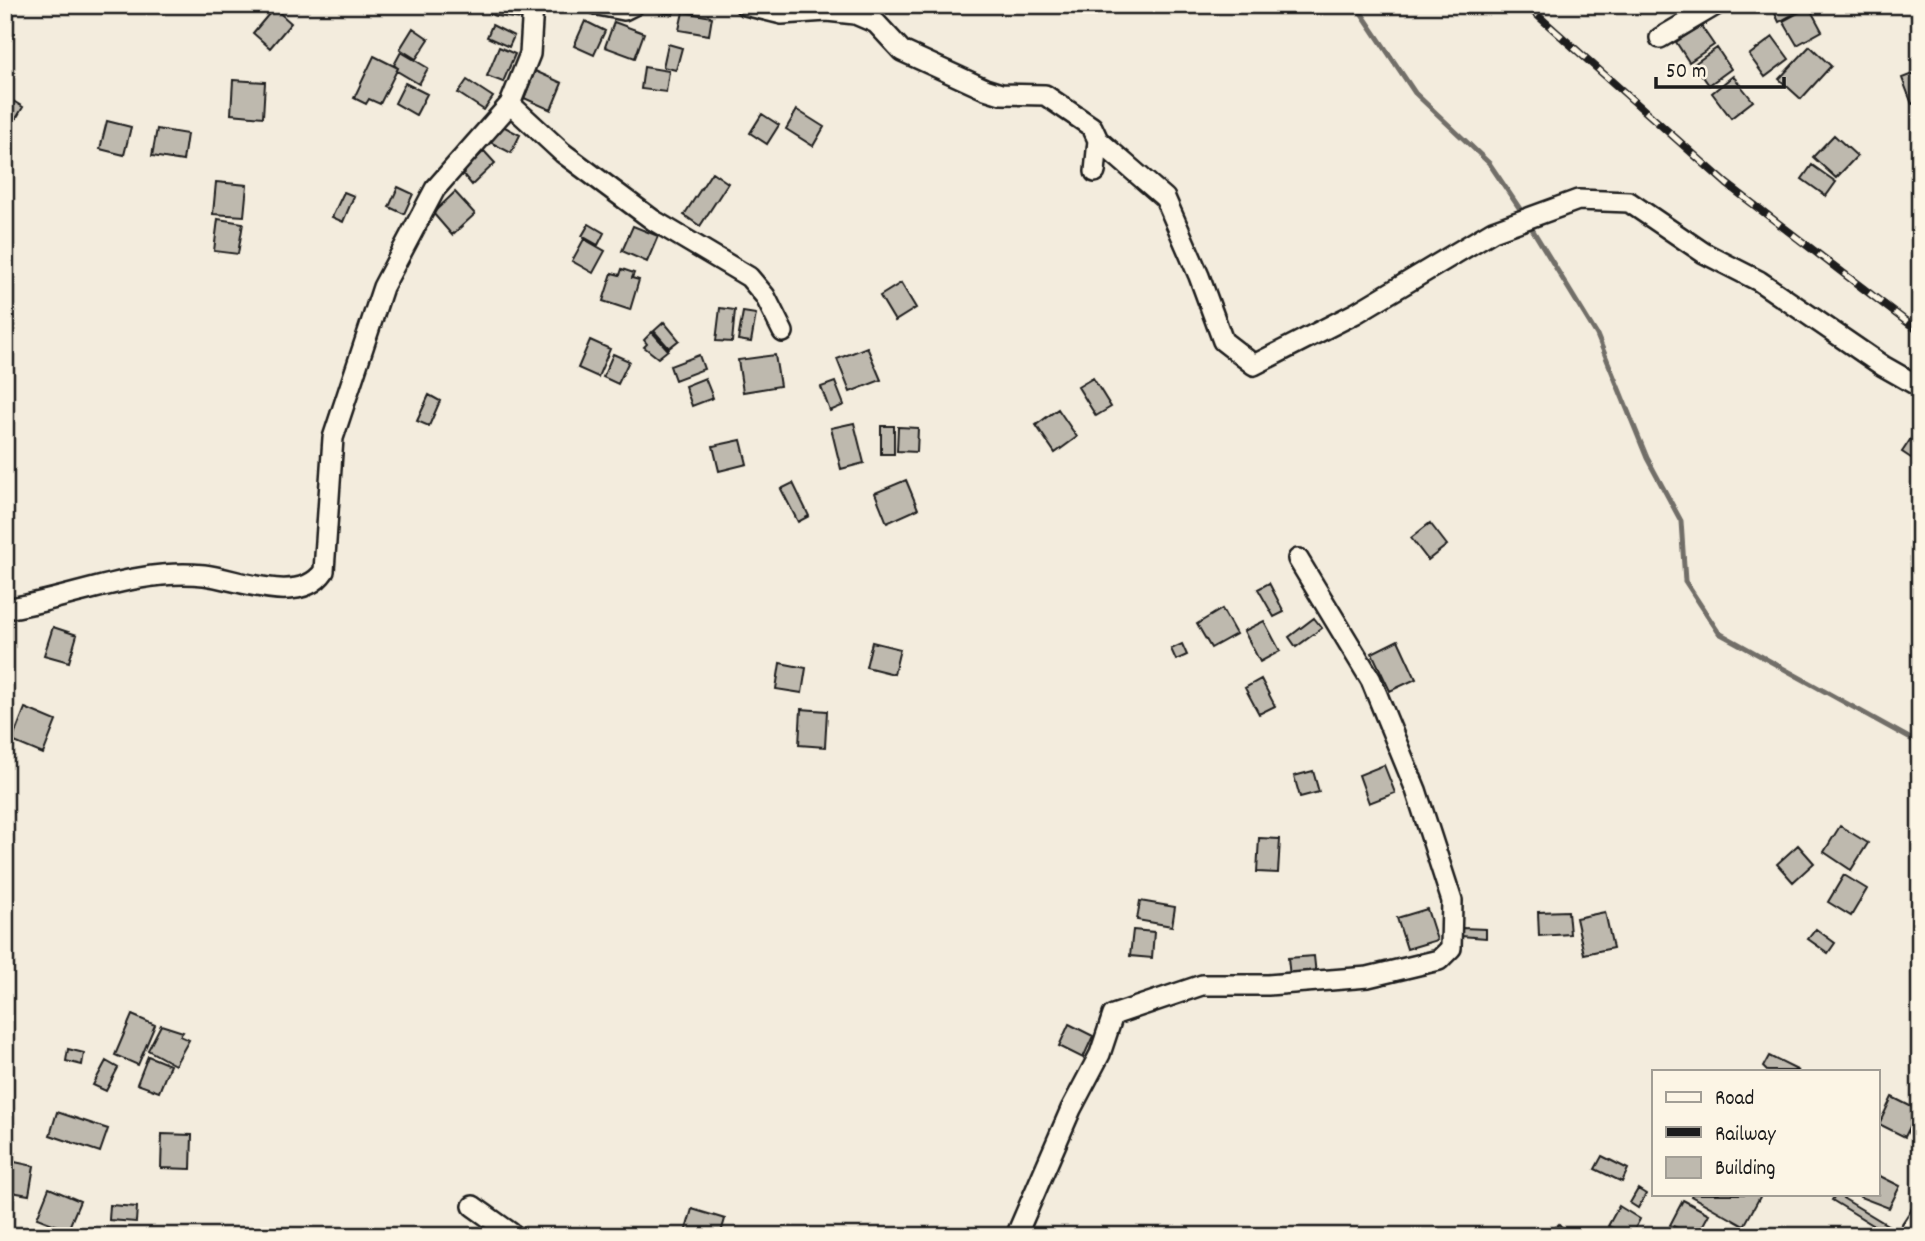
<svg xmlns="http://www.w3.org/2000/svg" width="1925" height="1241" font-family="Dekko,sans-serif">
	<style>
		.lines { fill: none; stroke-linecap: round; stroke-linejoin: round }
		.stream { stroke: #716e68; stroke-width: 5 }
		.building { fill: #beb9ae; stroke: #1c1c1c; stroke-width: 2 }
		.minor-casing { stroke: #1c1c1c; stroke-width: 24 }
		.minor { stroke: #fcf5e5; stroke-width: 19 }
		.rail-casing { stroke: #1c1c1c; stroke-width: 8 }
		.rail { stroke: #fcf5e5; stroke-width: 5; stroke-dasharray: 16; stroke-linecap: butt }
	</style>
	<rect width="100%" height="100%" fill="#f3ecdd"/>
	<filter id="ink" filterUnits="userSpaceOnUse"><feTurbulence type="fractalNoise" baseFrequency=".0143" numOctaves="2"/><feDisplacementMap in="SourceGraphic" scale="14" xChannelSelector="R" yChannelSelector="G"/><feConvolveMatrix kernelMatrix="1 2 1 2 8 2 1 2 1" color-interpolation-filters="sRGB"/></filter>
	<g filter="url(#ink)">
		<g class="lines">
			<path class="stream" d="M1356 5 1415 93 1489 163 1524 215
				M1529 224 1597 335 1647 458 1681 521 1685 581 1719 633 1920 744"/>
		</g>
		<path class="building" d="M648 5H676L673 15 647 9Z
			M1771 5H1809L1779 22Z
			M1809 7 1822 31 1797 45 1783 21Z
			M274 8 291 23 270 48 253 33Z
			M683 12 712 17 709 35 679 30Z
			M585 21 605 31 594 55 574 46Z
			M614 22 644 33 635 58 605 47Z
			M492 25 514 36 509 47 487 37Z
			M1701 26 1714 45 1689 62 1676 42Z
			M413 28 429 39 416 59 400 49Z
			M1773 37 1789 59 1765 77 1749 55Z
			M668 44 682 48 676 70 663 67Z
			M1810 46 1831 66 1801 99 1779 79Z
			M499 47 515 54 503 82 487 76Z
			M1717 48 1731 69 1709 85 1694 64Z
			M401 52 428 68 419 84 397 71 398 68 394 65Z
			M374 56 398 68 380 104 369 99 366 104 354 98Z
			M644 67 669 71 666 92 641 89Z
			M535 71 562 83 551 110 524 98Z
			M1920 71V101L1912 104 1902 78Z
			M1733 76 1753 101 1731 118 1712 93Z
			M233 80 265 82 263 117 231 114Z
			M467 80 493 97 484 110 458 93Z
			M405 83 427 94 416 115 395 103Z
			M5 96 23 107 5 137Z
			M797 110 824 127 813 146 786 129Z
			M762 114 779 125 767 144 750 133Z
			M107 121 131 127 124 155 100 149Z
			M499 124 520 135 511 153 490 142Z
			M157 129 187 134 183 161 152 156Z
			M1834 135 1857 156 1836 178 1813 157Z
			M484 151 495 163 472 185 462 173Z
			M1812 165 1836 182 1826 196 1802 179Z
			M712 172 728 183 700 226 684 215Z
			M216 182 247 185 244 216 213 214Z
			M398 187 413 194 404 214 389 207Z
			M344 192 354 196 343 222 332 217Z
			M455 192 475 214 452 235 433 213Z
			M1920 205V237L1916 238 1912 206Z
			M218 219 243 223 238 254 214 251Z
			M589 224 604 233 598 245 582 236Z
			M633 226 658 236 647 262 622 251Z
			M584 239 605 251 593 273 572 261Z
			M622 269 634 273 632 278 639 280 630 310 603 301 612 273 620 275Z
			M901 283 916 308 895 321 880 296Z
			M720 308 735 310 732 342 716 341Z
			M743 312 756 314 751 342 738 340Z
			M664 322 679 340 669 348 654 331Z
			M652 332 668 350 658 358 644 347 647 344 644 340Z
			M590 340 610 349 598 377 578 368Z
			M867 347 881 380 850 392 837 359Z
			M613 354 629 361 618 384 603 377Z
			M699 355 704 369 675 380 670 366Z
			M775 355 780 386 743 392 738 360Z
			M705 378 713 398 692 406 685 386Z
			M1093 378 1111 407 1096 416 1078 387Z
			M835 382 844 405 830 411 821 387Z
			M429 395 440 401 429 426 417 421Z
			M1058 409 1077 437 1055 453 1036 425Z
			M854 423 864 463 841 469 831 428Z
			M1920 425V464L1902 452Z
			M881 426H894V454H881Z
			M898 427 918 428 917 452 897 451Z
			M741 440 747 464 719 471 713 446Z
			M906 480 918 509 887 523 875 493Z
			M793 483 809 516 798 522 781 489Z
			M1430 523 1447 545 1428 560 1411 538Z
			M1269 583 1284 612 1274 617 1258 589Z
			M1222 609 1236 634 1211 648 1197 624Z
			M1314 618 1322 628 1296 647 1289 637Z
			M1264 621 1280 651 1260 662 1244 631Z
			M53 627 77 635 69 662 44 655Z
			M1398 640 1416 679 1390 691 1372 653Z
			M872 642 900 649 894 674 866 667Z
			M1182 644 1187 655 1176 660 1171 649Z
			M780 663 806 668 802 693 776 689Z
			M1261 679 1275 706 1259 714 1245 688Z
			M25 708 56 721 43 754 12 741Z
			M801 709 827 711 825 747 799 745Z
			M1384 765 1395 793 1369 803 1359 775Z
			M1313 771 1319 792 1300 797 1294 776Z
			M1840 826 1868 843 1851 870 1824 852Z
			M1259 838 1280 839 1278 873 1257 872Z
			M1798 845 1814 863 1793 882 1777 864Z
			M1844 875 1867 889 1851 916 1828 902Z
			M1140 901 1175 907 1172 926 1137 920Z
			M1427 909 1437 940 1407 949 1397 918Z
			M1568 911 1570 934 1539 936 1538 912Z
			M1605 912 1613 948 1584 954 1576 918Z
			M1462 928 1486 929V938L1461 936Z
			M1816 929 1835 943 1828 953 1808 939Z
			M1133 930 1154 932 1152 958 1130 956Z
			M1314 956 1316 975 1290 977 1288 958Z
			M132 1015 155 1025 138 1065 115 1055Z
			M1069 1024 1093 1036 1083 1058 1059 1046Z
			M161 1025 183 1032 180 1036 189 1040 175 1065 148 1050Z
			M68 1049 84 1053 82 1065 66 1061Z
			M148 1056 170 1065 159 1092 137 1084Z
			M1769 1056 1799 1071H1767L1763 1067Z
			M106 1061 118 1068 106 1091 93 1085Z
			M1892 1097 1918 1110 1905 1137 1879 1124Z
			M57 1112 108 1129 100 1152 50 1135Z
			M162 1134 192 1135 191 1169 161 1168Z
			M1602 1156 1628 1169 1622 1182 1595 1169Z
			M5 1160 34 1166 29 1195 5 1191Z
			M1878 1175 1900 1186 1889 1208 1860 1197 1861 1194H1878Z
			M49 1188 80 1201 68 1230 37 1218Z
			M1638 1189 1646 1194 1638 1208 1630 1203Z
			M1692 1194H1759L1761 1195 1744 1226 1691 1196Z
			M1836 1194 1899 1232 1897 1236H1891L1832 1200Z
			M1683 1200 1709 1214 1697 1236 1670 1225Z
			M110 1205 137 1207 136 1222 109 1220Z
			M1619 1206 1640 1219 1631 1236 1608 1226Z
			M692 1209 725 1219 720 1236 685 1233Z
			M1559 1224 1569 1236H1546Z"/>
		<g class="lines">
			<g class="minor-casing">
				<path id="minor" d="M497 5 531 9
					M598 5 624 10 634 5
					M745 5 782 14 827 11 855 14 876 23 902 51 985 89 1001 94 1045 95 1092 127 1098 140 1095 172
					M1660 38 1716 5
					M510 104 563 153 653 220 749 277 765 296 783 332
					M1098 140 1165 198 1199 276 1223 341 1254 365 1356 313 1493 231 1578 200 1629 202 1704 253 1759 281 1883 366 1920 387
					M5 609C72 599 135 568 204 575 238 579 300 607 324 571L333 438 383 287 435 189 510 104 530 54 533 5
					M473 1206 515 1236
					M1016 1236 1071 1109 1100 1054 1113 1015 1202 985H1268L1368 977 1439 960 1451 948 1452 901 1416 790 1371 680 1298 559
					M1907 1236 1920 1216"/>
			</g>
			<use href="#minor" class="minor"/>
			<g class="rail-casing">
				<path id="rail" d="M1526 5 1727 184 1920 332"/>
			</g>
			<use href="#rail" class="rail"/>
		</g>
	</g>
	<rect width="1925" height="1241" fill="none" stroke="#fcf5e5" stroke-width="28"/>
	<rect x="14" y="14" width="1897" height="1213" fill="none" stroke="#1c1c1c" stroke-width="2.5" filter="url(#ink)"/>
	<rect x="1652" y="1070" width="228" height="126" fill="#fcf5e5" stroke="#a29e95" stroke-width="2"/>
	<rect x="1666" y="1092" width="35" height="10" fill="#fcf5e5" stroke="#a29e95" stroke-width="2"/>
	<text x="1715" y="1104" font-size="21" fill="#1c1c1c">Road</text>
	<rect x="1666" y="1127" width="35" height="10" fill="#1c1c1c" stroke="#a29e95" stroke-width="2"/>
	<text x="1715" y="1140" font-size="21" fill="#1c1c1c">Railway</text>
	<rect x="1666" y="1157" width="35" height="21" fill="#beb9ae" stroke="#a29e95" stroke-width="2"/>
	<text x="1715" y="1174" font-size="21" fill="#1c1c1c">Building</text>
	<path d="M1656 77v10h128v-10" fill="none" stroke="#1c1c1c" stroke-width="3.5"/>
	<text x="1666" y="77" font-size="21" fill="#1c1c1c" stroke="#fcf5e5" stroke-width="5" paint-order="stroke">50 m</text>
</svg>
